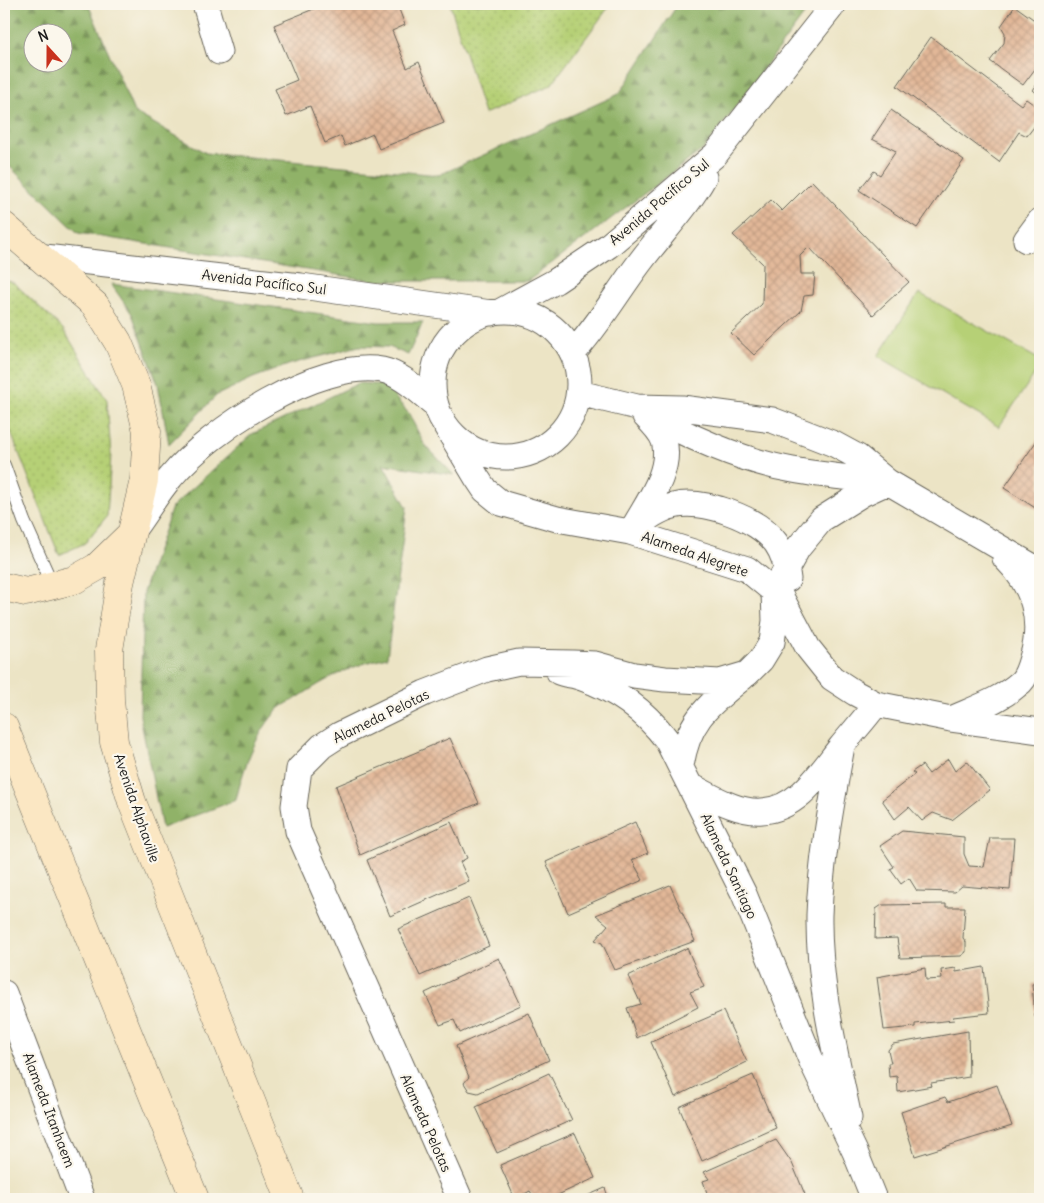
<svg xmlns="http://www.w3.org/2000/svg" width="1044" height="1203" font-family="Delius,sans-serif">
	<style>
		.grass { fill: #b6d076; stroke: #697649 }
		.forest { fill: url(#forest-firs); stroke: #566742; fill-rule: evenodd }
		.park { fill: url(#park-dots); stroke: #697649 }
		.building { fill: url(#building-cross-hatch) }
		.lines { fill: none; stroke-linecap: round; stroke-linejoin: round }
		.service-casing { stroke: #656257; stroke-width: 14 }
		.minor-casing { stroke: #656257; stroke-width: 27 }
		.secondary-casing { stroke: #656257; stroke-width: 29 }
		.service { stroke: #fff; stroke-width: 12 }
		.minor { stroke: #fff; stroke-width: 25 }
		.secondary { stroke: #fbe7c3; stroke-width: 28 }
		.labels { text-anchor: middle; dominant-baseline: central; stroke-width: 4.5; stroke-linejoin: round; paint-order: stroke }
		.street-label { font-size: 14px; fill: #1c1c1c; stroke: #fbf7ec }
	</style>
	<defs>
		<pattern id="forest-firs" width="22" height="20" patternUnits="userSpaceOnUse" patternTransform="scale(1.25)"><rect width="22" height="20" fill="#90b267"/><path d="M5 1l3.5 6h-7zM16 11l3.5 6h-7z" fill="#759054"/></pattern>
		<pattern id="park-dots" width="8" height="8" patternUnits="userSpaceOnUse" patternTransform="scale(1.25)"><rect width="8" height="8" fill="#b6d076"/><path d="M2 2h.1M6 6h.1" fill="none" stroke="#9cb266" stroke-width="1.8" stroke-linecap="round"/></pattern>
		<pattern id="building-cross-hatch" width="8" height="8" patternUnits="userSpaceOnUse" patternTransform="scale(1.25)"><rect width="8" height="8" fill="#e2b798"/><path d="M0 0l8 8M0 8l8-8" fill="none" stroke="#c19d82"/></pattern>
	</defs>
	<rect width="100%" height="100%" fill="#fbf7ec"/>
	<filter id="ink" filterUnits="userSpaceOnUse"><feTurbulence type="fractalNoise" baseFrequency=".02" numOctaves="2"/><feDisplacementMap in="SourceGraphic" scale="10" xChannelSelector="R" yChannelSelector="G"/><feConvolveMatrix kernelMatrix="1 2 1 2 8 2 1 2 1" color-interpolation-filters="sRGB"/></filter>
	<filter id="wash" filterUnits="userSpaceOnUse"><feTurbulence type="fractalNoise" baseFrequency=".0096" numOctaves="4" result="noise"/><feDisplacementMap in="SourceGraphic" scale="20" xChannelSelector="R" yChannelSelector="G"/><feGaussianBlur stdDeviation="1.12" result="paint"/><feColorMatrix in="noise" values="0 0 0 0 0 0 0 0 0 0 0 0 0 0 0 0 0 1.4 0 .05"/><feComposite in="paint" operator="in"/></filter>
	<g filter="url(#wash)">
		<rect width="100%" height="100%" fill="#ece4c5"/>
		<path class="grass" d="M919 293 1040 360V366L999 427 878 356Z"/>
		<path class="forest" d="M4 4H88L134 112 206 153 439 175 619 94 678 4H812L705 148 528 281H375L78 233 4 161ZM32 32H62V62H32Z
			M111 284 378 322H423L408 355 389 347 359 346 291 364 253 378 217 395 169 444 158 384 132 314Z
			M359 383 385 385 409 414 424 444 454 475 383 464 407 507 387 657C352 665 327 678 297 698 290 702 280 706 275 713 254 737 243 770 236 800L162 828 140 716 143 592 172 507 252 434Z"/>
		<path class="park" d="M450 4H611L551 85 484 114Z
			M4 279 14 283 63 329 107 400 111 455 107 516 85 543 59 555 4 415Z"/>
		<g id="blocks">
			<path class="building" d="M326 4H397L405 25 392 31 407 68 419 62 444 123 379 149 373 134 345 146 341 136 325 143 310 106 286 116 275 89 297 80 274 25Z
				M1015 6 1040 24V73L1035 69 1023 85 990 61 1004 43 1005 33 1001 26Z
				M931 37 1021 105 1026 99 1040 109V119L1027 136 1019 132 999 162 897 86Z
				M1040 80V96L1033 90Z
				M891 110 964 160 917 228 859 190 874 171 880 175 896 151 872 139Z
				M812 181 909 282 873 315 809 247 800 256 801 274H815L813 295 804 296 801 311 754 355 731 333 762 304 763 264 733 235 771 200 782 211Z
				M1040 436V511L1004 488Z
				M450 738 479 803 360 855 336 786Z
				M948 759 955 771 967 761 990 790 952 820 933 813 922 821 909 807 895 819 882 800 915 774 912 772 922 765 929 774Z
				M451 822 467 858 460 862 469 881 390 916 367 860Z
				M635 822 648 853 632 860 643 880 568 913 546 862Z
				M902 831 964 837V854L969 866 984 867 990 838H1014L1010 890 962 886 955 892 917 891 909 878 901 884 890 869 894 867 880 846Z
				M670 885 695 941 615 970 602 943 595 940 608 925 596 915Z
				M469 898 489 946 420 976 398 929Z
				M946 904V907H965L963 938 966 942V952L961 956 900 958 897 938 875 939 876 909 882 905Z
				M687 948 704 987 690 992 698 1007 637 1038 627 1008 641 1004 628 976Z
				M499 958 521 1005 460 1033 454 1020 440 1025 425 993Z
				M984 967 989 1013 953 1017 954 1020 915 1024V1027L884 1030 877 977 925 968 926 980 942 979 941 970 956 968V972Z
				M1040 983V1017H1035L1032 984Z
				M723 1011 747 1062 675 1097 651 1042Z
				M529 1013 549 1060 478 1093 469 1091 464 1083 469 1077 456 1046Z
				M968 1031 969 1077 931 1083 932 1086 898 1092 897 1076 889 1077 888 1063H891L888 1050 893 1044Z
				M549 1073 572 1120 497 1153 476 1107Z
				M753 1075 776 1128 702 1161 679 1107Z
				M997 1085 1012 1126 915 1156 901 1112 945 1097 948 1102Z
				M575 1133 595 1178 549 1199H535L530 1191 515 1199 500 1165Z
				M776 1140 792 1163 806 1197 801 1199H709L703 1181 709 1179 704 1172Z
				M605 1188 609 1199H580Z"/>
		</g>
	</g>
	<g filter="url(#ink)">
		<use href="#blocks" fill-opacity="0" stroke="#656257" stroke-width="1"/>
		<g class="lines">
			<g class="service-casing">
				<path id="service" d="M4 465 24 521 53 586"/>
			</g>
			<g class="minor-casing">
				<path id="minor" d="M205 4 219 52
					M1026 240 1040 221
					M36 256 301 286 491 313
					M501 311 556 281 608 246 715 155 834 4
					M433 384a73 73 0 1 1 146 0a73 73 0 1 1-146 0Z
					M573 353C600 324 619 289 644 257 664 231 688 206 704 177
					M579 393 637 407 682 408 772 420 798 430 834 444 858 457 888 482 1040 571
					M641 409C682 435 745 462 793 470 824 476 856 478 888 482
					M446 426 477 478 485 490 501 503 557 519 630 532 747 569 781 597 808 648 832 678 855 693 876 704 951 719 1040 731
					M635 525C648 502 672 470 664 441 661 432 652 423 645 416
					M133 530C146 513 157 493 171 477 210 430 318 359 382 370 402 374 420 393 436 405
					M630 532C643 522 656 510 673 506 702 498 758 518 776 543 783 553 787 567 788 579
					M559 672C566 675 575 675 582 678 617 690 644 710 667 740L744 894 811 1060 855 1152 874 1199
					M951 719C976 708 1001 700 1021 682 1027 676 1030 665 1032 658 1044 620 1033 585 1005 558
					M842 746C832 801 821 858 819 915 818 983 835 1051 849 1118
					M681 766C688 719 709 705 743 677
					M691 786C713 797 737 813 762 811 798 809 820 773 840 748 852 733 865 719 876 704
					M4 993 82 1199
					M460 1199 298 831 294 806 299 769 322 746 339 735 425 693 487 669 519 662 573 663 595 664 634 675 665 679 720 682 747 674 761 660 772 642 775 621 774 591 798 548 822 519 862 494 888 482"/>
			</g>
			<g class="secondary-casing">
				<path id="secondary" d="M4 226 95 305 118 342 136 385 147 431 144 480 120 583 109 650 110 700 114 742 132 802 290 1199
					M4 587 26 592 74 580 97 567 131 534
					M4 727 195 1199"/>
			</g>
			<use href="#service" class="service"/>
			<use href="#minor" class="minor"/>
			<use href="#secondary" class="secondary"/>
		</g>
	</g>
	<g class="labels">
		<g class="street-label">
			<text transform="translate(659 202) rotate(-40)">Avenida Pacífico Sul</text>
			<text transform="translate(264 282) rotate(7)">Avenida Pacífico Sul</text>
			<text transform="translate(695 554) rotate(19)">Alameda Alegrete</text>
			<text transform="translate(381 716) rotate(-26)">Alameda Pelotas</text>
			<text transform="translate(137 808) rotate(71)">Avenida Alphaville</text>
			<text transform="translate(729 866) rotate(65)">Alameda Santiago</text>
			<text transform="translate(49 1110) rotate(69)">Alameda Itanhaem</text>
			<text transform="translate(426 1123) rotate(66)">Alameda Pelotas</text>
		</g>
	</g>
	<rect width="1044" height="1203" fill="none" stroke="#fbf7ec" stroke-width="20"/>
	<g transform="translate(48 48) rotate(339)"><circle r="24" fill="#fbf7ec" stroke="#a29f99"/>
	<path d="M0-4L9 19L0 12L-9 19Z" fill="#c8321e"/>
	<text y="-8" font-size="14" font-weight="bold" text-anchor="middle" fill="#1c1c1c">N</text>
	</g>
</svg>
